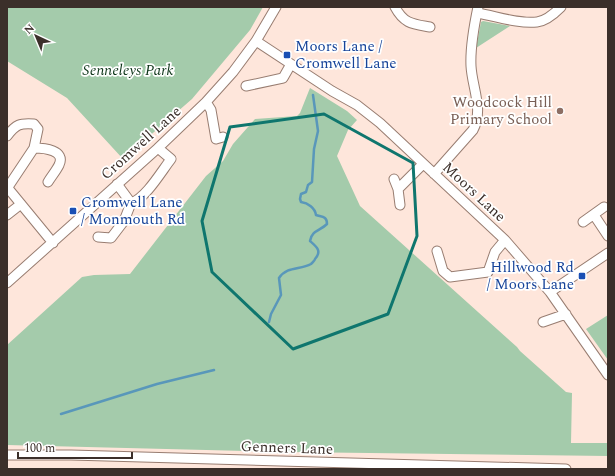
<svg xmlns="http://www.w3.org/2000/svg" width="615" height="476" font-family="Spectral,serif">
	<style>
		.green { fill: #a4cbab }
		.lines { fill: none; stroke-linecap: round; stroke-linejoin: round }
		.stream { stroke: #5997ba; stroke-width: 2.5 }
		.minor-casing { stroke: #987d71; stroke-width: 11 }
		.minor { stroke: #fff; stroke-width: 9 }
		.marked { fill: none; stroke: #0f766e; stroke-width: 3; stroke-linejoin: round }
		.transit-dot { fill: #1a4fb4; stroke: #fff; stroke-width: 1.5 }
		.education-dot { fill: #8d6e63; stroke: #fff; stroke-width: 1.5 }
		.labels { text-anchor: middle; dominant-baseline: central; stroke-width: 3.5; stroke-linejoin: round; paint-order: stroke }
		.transit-label { font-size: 15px; fill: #164399; stroke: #fff; text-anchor: start }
		.park-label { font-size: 15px; font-style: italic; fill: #0d3519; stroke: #fff }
		.education-label { font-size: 15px; fill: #785e54; stroke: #fff; text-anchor: end }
		.street-label { font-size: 15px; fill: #3b2f2a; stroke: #fff }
	</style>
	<rect width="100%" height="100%" fill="#fee6db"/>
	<path class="green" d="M7 7H263L250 30 192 99 123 159 67 98 7 61Z
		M483 21 510 26 476 48 481 22Z
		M310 88 347 111 357 120 348 130 337 156 360 206 517 347 520 351 566 392 572 393 571 443H608V456L289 452 7 445V345L82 277 94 275 130 274 206 176 223 161 233 144 255 119 297 116 300 113Z
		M608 315V360L586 329Z"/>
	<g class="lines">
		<path class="stream" d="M269 322 271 314 281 295 279 278C287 266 300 270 311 264 311 264 315 260 315 259 322 251 317 247 310 241 312 230 320 231 327 224 327 216 322 217 316 215 315 208 308 203 301 202L300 199 301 194 306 192 308 185 312 182 314 149 318 131 313 95
			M61 414 157 384 214 370"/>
		<g class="minor-casing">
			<path id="minor" d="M395 7C404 24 413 24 430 27
				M477 13C496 16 517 24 537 22 546 21 555 13 561 7
				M256 41 332 91 357 105 380 123 505 240 550 292 608 375
				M246 86 283 78 291 64
				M206 102 211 110 216 139 223 137
				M7 136C16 124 20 123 34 124L38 129 34 148C44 148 66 150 59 165 56 171 51 177 48 182
				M434 174 473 130C484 110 472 87 471 66 470 46 474 26 478 7
				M394 179 398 189 400 205
				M117 184 131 203C146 198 161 172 171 159L158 148
				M7 187 53 243
				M8 187 34 148
				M398 189 423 164
				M7 215 21 204
				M594 215 608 236
				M583 222 604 207
				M98 237 111 238 124 221 131 203
				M437 251 443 271 450 277 488 272 495 252 505 240
				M7 283 158 148 206 102 233 72 256 41 276 7
				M550 292 608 253
				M543 322 566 314
				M7 455H71L566 469"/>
		</g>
		<use href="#minor" class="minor"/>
	</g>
	<path class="marked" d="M324 114 413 163 417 236 388 314 293 349 212 272 202 221 230 127Z"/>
	<g class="transit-dot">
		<rect x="283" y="51" width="8" height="8" rx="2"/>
		<rect x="69" y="207" width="8" height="8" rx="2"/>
		<rect x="578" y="272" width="8" height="8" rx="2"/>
	</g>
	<circle class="education-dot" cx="560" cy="111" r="4"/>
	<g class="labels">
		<g class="transit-label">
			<text x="295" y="46">Moors Lane /<tspan x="295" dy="17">Cromwell Lane</tspan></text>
			<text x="81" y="202">Cromwell Lane<tspan x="81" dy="17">/ Monmouth Rd</tspan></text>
			<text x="574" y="267" text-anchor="end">Hillwood Rd<tspan x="574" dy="17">/ Moors Lane</tspan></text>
		</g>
		<g class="park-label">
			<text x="128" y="70">Senneleys Park</text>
		</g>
		<g class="education-label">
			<text x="552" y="102">Woodcock Hill<tspan x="552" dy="17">Primary School</tspan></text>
		</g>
		<g class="street-label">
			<text transform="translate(141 143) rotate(-42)">Cromwell Lane</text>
			<text transform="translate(474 192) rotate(43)">Moors Lane</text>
			<text transform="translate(287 448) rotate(2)">Genners Lane</text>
		</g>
	</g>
	<rect width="615" height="476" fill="none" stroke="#3b2f2a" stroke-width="16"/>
	<g transform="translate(36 36) rotate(316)" stroke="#ffffff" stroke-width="3" paint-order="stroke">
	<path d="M0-3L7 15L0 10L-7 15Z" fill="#3b2f2a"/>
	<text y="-6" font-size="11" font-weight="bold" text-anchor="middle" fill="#3b2f2a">N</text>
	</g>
	<path d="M18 452v6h114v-6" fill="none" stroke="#3b2f2a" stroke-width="2"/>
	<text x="24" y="452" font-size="12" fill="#3b2f2a" stroke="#ffffff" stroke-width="3" paint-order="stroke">100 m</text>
</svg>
